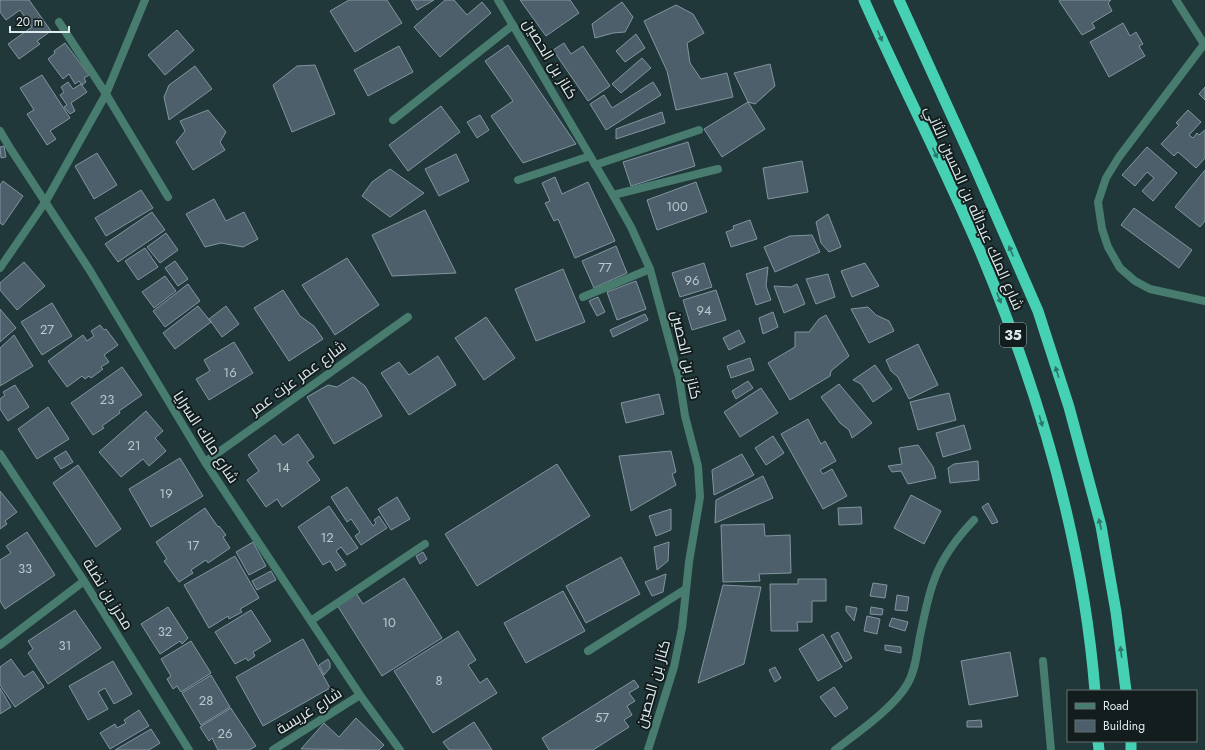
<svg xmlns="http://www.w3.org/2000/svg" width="1205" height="750" font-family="Jost,Cairo,sans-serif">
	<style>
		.building { fill: #4d5f6b; stroke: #8195a1 }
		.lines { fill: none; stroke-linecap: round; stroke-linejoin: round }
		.service { stroke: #477c6e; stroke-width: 8 }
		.minor { stroke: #477c6e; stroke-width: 8 }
		.tertiary { stroke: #477c6e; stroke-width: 8 }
		.trunk { stroke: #46d1b4; stroke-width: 11 }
		.oneway { fill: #2c7769 }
		.labels { text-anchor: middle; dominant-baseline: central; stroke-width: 4; stroke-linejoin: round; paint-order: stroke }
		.number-label { font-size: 13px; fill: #bac9cc }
		.shield { fill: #131d1e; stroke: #a1aeaf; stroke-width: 1 }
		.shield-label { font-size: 14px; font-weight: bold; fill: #deeced }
		.street-label { font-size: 15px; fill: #deeced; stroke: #131d1e }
	</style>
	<rect width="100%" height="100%" fill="#21383b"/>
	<path class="building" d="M0 0H29L51 31 37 41 40 44 19 59 8 44 32 27 20 10 6 20 0 12Z
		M349 0H387L402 23 355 52 330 11Z
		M411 0H434L417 10Z
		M445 0H454L467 15 482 2 491 13 440 57 414 27Z
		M520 0H570L579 13 546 36Z
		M1061 0H1111L1108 3 1112 11 1092 23 1095 28 1082 35 1059 1Z
		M622 2 633 17 625 32 613 33 595 38 592 24Z
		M676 5 693 14 704 33 687 43 690 63 701 79 727 73 733 97 676 110 667 71 644 21Z
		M1123 23 1130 36 1136 32 1143 44 1139 46 1145 56 1109 77 1090 42Z
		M177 30 194 50 165 75 148 55Z
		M636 34 645 48 625 62 616 51Z
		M65 43 89 75 84 78 86 82 82 85 79 81 75 84 69 74 63 79 48 59 55 53 54 51Z
		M564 43 571 54 583 46 610 86 588 101 553 50Z
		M508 45 576 144 523 163 491 116 513 101 485 61Z
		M399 46 413 72 368 96 354 70Z
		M642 58 651 68 621 93 612 84Z
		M770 64 775 86 755 104 748 102 734 73Z
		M315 65 335 114 292 132 273 85 297 66Z
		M195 66 212 89 169 120 164 97 169 85Z
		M42 75 70 118 50 131 56 139 47 145 27 114 34 110 20 88Z
		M68 82 73 89 81 84 87 92 71 103 75 111 70 114 64 107 67 105 60 95 64 92 61 87Z
		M653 82 661 95 606 130 590 104 604 95 612 108Z
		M1205 87V100L1199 94Z
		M748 102 765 129 722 157 704 129Z
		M441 106 460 132 408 171 389 145Z
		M208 110 226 132 220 142 225 150 193 170 176 142 185 131 180 121Z
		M1188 110 1201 122 1189 135 1193 138 1197 133 1199 135 1205 130V158L1196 168 1178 152 1174 156 1161 144 1179 125 1176 123Z
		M662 112 665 123 616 139V129Z
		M480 115 489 130 477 138 467 122Z
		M688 142 695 166 631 186 623 162Z
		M4 146 6 157 1 158 0 147Z
		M1147 147 1177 173 1153 201 1142 191 1154 178 1147 172 1135 186 1122 175Z
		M97 153 117 185 94 199 75 166Z
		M456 154 469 181 439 196 425 169Z
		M802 161 808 192 768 199 763 168Z
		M390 169 424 193 390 217 362 196 372 182Z
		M1205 170V221L1200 227 1175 207Z
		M555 177 562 194 588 182 615 241 575 258 558 219 554 221 545 203 550 201 542 183Z
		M3 181 23 196 3 225 0 223V185Z
		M696 182 707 212 657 230 647 200Z
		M141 190 153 208 106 236 95 218Z
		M214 199 226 221 244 212 258 239 243 247 221 243 205 247 186 214Z
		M1134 208 1192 250 1179 268 1121 225Z
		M425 210 456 273 392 276 372 235Z
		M152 212 165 230 118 262 105 244Z
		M828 214 841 247 829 252 821 243 816 222Z
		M750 220 757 239 731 247 726 232 734 229 733 226Z
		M166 233 178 250 160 263 147 247Z
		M812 235 820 252 775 272 764 247 790 236Z
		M616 246 627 273 594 288 582 261Z
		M145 248 158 267 138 280 125 261Z
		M347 258 379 305 335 335 302 285Z
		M175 261 188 279 178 286 165 268Z
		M24 262 45 286 17 310 0 290V283Z
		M704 263 712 287 680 297 672 273Z
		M865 263 879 286 852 297 841 271Z
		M768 267 766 286 771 300 756 305 746 274Z
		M563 269 585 322 536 341 515 289Z
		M828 274 835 297 816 304 806 279Z
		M165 276 176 291 154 308 142 292Z
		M636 281 646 309 617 320 607 292Z
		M188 284 200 301 165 327 153 311Z
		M797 284 805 304 784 313 774 286 791 287Z
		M283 290 300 316 314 326 323 339 289 361 254 308Z
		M716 290 726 320 692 330 683 300Z
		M598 297 605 312 597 316 589 301Z
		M52 303 72 336 42 355 21 322Z
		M198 306 211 322 175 349 163 333Z
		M226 306 239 324 222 337 209 319Z
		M868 307 876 315 889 321 894 331 869 343 851 309Z
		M0 309 16 328 0 342Z
		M773 312 778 327 763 334 759 318Z
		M645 314 648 320 613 337 610 330Z
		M826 315 849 356 831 371 830 376 790 400 768 363 795 347V332H809L819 319Z
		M486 317 515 358 484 380 455 338Z
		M100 325 104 330 106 329 118 345 104 355 109 362 101 367 103 369 91 378 89 376 85 379 82 376 67 387 48 361 83 335 87 341 94 336 91 331Z
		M739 330 745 342 729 350 723 338Z
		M14 335 33 366 0 386V348Z
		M234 342 253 373 209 400 196 379 210 371 204 360Z
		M918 344 938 385 909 399 898 377 891 371 886 360Z
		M438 356 456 385 409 415 381 373 399 362 409 375Z
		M750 358 754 370 731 378 727 366Z
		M875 365 892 389 873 402 861 384 853 380Z
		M122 367 142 395 119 411 120 413 102 426 104 428 93 435 71 403Z
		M353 377 365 386 382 416 334 444 307 397 328 385 337 387Z
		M748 381 753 388 736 399 732 391Z
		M839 384 872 423 852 438 849 430 840 423 821 397Z
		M15 385 29 407 8 421 0 409V399L5 395 3 392Z
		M761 388 778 413 740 437 724 412Z
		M949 393 956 420 918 430 910 402Z
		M659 394 664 414 626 423 621 403Z
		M48 407 69 439 37 459 18 429Z
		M146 411 163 431 155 438 166 451 149 466 143 459 121 477 99 452Z
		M808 419 821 444 825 441 836 461 820 470 823 474 832 469 847 496 823 509 781 434Z
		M964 425 971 449 943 457 936 433Z
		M298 434 314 457 307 462 320 480 282 507 277 499 266 507 247 480 259 471 248 455 275 435 283 445Z
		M773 436 784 453 766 465 755 448Z
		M918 445 933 467 936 478 908 484 901 471 892 472 888 466 902 464 899 448Z
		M66 451 73 462 61 469 54 458Z
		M671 451 676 472 672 474 676 485 631 511 619 456Z
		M742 454 754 475 714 495 712 470Z
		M180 458 203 496 151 527 129 489Z
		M978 461 979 480 950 483 948 468 954 464Z
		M557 464 590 516 477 586 445 534Z
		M78 465 121 529 96 547 53 483Z
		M763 476 773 498 715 523 716 500Z
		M347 487 373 526 376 523 374 520 379 516 387 528 361 545 355 536 360 532 351 519 347 522 331 497Z
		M0 491 17 512 5 521 7 524 0 529Z
		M911 495 941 511 924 544 894 528Z
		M397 497 410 519 391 530 378 509Z
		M988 503 998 522 992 524 982 507Z
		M329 506 358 548 347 555 341 547 336 551 346 565 336 571 330 561 323 565 298 527Z
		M861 507 862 524 839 525 838 508Z
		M205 508 218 527 219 526 226 535 223 537 230 548 208 563 206 560 191 570 193 573 179 582 164 561 167 559 156 542Z
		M671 509V530L656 536 649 516Z
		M764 524 765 536 790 535 791 573 759 574 760 581 723 582 721 525Z
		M27 532 55 575 5 609 0 601V560L11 553 6 546Z
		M253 542 266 566 249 575 236 552Z
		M669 542 668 561 657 570 654 547Z
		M423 552 427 559 420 564 416 556Z
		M235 556 259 598 240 609 242 612 229 619 228 616 209 628 184 585Z
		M621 557 640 594 586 623 566 586Z
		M271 571 276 580 257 590 252 581Z
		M666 574 663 592 652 596 645 582Z
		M404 578 442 638 382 676 337 605 356 593 363 604Z
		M798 579H826V601H812V622H797L798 631H771L770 584H798Z
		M873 583 887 585 885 598 870 596Z
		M723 585 761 587 744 664 698 683Z
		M563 591 585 631 526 663 504 623Z
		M897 595 909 597 907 611 895 610Z
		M846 606 857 608 854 621 846 611Z
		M168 607 188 638 182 644 180 641 160 654 141 624Z
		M871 607 883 609 882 615 870 614Z
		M75 610 101 648 48 684 28 653 33 649 28 641Z
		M251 610 271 641 253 652 255 656 248 661 246 658 235 664 215 632Z
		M867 616 880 619 877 634 864 631Z
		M892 618 908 622 905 631 889 626Z
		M458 631 476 660 468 665 480 683 487 678 497 693 433 733 394 671Z
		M838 632 852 658 845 662 831 636Z
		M823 634 842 667 818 681 799 649Z
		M303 639 330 688 263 726 236 677Z
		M191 641 211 673 181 692 177 686 173 689 167 679 171 676 161 659Z
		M885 645 901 647V653L885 650Z
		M1010 652 1018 696 969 705 961 661Z
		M11 659 24 677 33 671 44 687 15 707 0 685V667Z
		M328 659 330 663V668L324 675 319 665Z
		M113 661 132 694 114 704 105 688 98 692 108 709 88 720 69 686Z
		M775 667 781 678 775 682 769 670Z
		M211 675 230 707 201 725 182 693Z
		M634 680 639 687 629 693 635 701 627 706 632 715 624 720 629 727 593 750H549L542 738Z
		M834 687 848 708 835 717 820 697Z
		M0 688 11 707 0 714Z
		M231 708 232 710 256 746 249 750H218L212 738 209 741 200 727Z
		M139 710 149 726 110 749 100 733 115 724 117 728 126 723 124 720Z
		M356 718 384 745 379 750 301 749 324 723 339 737Z
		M981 720 982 727H967V721Z
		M474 722 492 750H449L443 742Z
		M151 729 160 743 149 750H115Z"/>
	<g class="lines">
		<path class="service" d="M595 165 699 130
			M613 195 718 169
			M0 268 46 201
			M583 297 650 269
			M588 651 686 589
			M1043 661 1051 750"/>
		<path class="minor" d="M1176 0 1204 44
			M59 22 106 94 168 197
			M1205 43 1119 157 1106 178 1098 202 1102 229 1108 247 1120 268 1135 281 1150 289 1205 301
			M393 120 513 25
			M0 131 10 148 89 269 205 462 360 695 400 750
			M518 180 590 156
			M46 201 106 94 145 0
			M0 454 84 581 189 750
			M205 462 408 317
			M312 620 425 544
			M0 645 84 581
			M273 750 360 695
			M835 750C857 733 895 707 908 683 916 669 917 651 920 636 931 583 936 560 974 520"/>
		<path class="tertiary" d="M498 0 613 195 631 227 650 269 679 377 685 416 698 466 700 497 689 562 682 628 674 667 648 750"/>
		<path class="trunk" d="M864 0C902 86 946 170 983 258 1040 395 1083 542 1095 691
			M899 0 971 158 1038 311 1069 407 1101 526 1116 612 1126 691
			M1098 741 1099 750
			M1131 741V750"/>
	</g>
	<defs><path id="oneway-solid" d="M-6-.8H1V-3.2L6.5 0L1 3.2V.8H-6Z"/></defs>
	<g class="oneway">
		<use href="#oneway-solid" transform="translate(880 36) rotate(66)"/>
		<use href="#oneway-solid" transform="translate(935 153) rotate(65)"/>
		<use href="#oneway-solid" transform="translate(1011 251) rotate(-113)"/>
		<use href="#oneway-solid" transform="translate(999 298) rotate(68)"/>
		<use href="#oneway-solid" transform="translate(1057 372) rotate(-108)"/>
		<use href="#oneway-solid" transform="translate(1041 421) rotate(73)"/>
		<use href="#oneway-solid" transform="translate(1100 524) rotate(-103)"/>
		<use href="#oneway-solid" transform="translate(1121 652) rotate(-97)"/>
	</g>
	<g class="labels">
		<g class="number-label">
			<text x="677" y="206">100</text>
			<text x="605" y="267">77</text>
			<text x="692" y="280">96</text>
			<text x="704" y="310">94</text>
			<text x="47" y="329">27</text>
			<text x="230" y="372">16</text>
			<text x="107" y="399">23</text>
			<text x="134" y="445">21</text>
			<text x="283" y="467">14</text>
			<text x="166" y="493">19</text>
			<text x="327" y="537">12</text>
			<text x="193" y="545">17</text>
			<text x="25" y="568">33</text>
			<text x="389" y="622">10</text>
			<text x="165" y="631">32</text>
			<text x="65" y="645">31</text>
			<text x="439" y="680">8</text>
			<text x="206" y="700">28</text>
			<text x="602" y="717">57</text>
			<text x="225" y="733">26</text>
		</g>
		<rect class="shield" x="1000" y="323" width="26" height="24" rx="3"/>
		<g class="shield-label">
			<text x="1013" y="335">35</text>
		</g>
		<g class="street-label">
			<text transform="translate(550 59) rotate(59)">كناز بن الحصين</text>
			<text transform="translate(974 208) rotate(66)">شارع الملك عبدالله بن الحسين الثاني</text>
			<text transform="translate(686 355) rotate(77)">كناز بن الحصين</text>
			<text transform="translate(298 378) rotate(-36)">شارع عمر عزت عمر</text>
			<text transform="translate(206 437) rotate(57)">شارع مالك السرايا</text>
			<text transform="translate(108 594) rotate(58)">محرز بن نضلة</text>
			<text transform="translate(653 684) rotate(-74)">كناز بن الحصين</text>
			<text transform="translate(309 711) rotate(-32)">شارع غريسة</text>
		</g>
	</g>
	<rect x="1067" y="690" width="130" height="52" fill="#131d1e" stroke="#647071"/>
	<rect x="1075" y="703" width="20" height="6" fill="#477c6e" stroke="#647071"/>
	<text x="1103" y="710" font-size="12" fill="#deeced">Road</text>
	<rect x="1075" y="720" width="20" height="12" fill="#4d5f6b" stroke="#647071"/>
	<text x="1103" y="730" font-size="12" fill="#deeced">Building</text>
	<path d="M10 26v6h59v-6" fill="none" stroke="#deeced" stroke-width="2"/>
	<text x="16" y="26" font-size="12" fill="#deeced" stroke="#131d1e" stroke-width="3" paint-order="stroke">20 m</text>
</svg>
